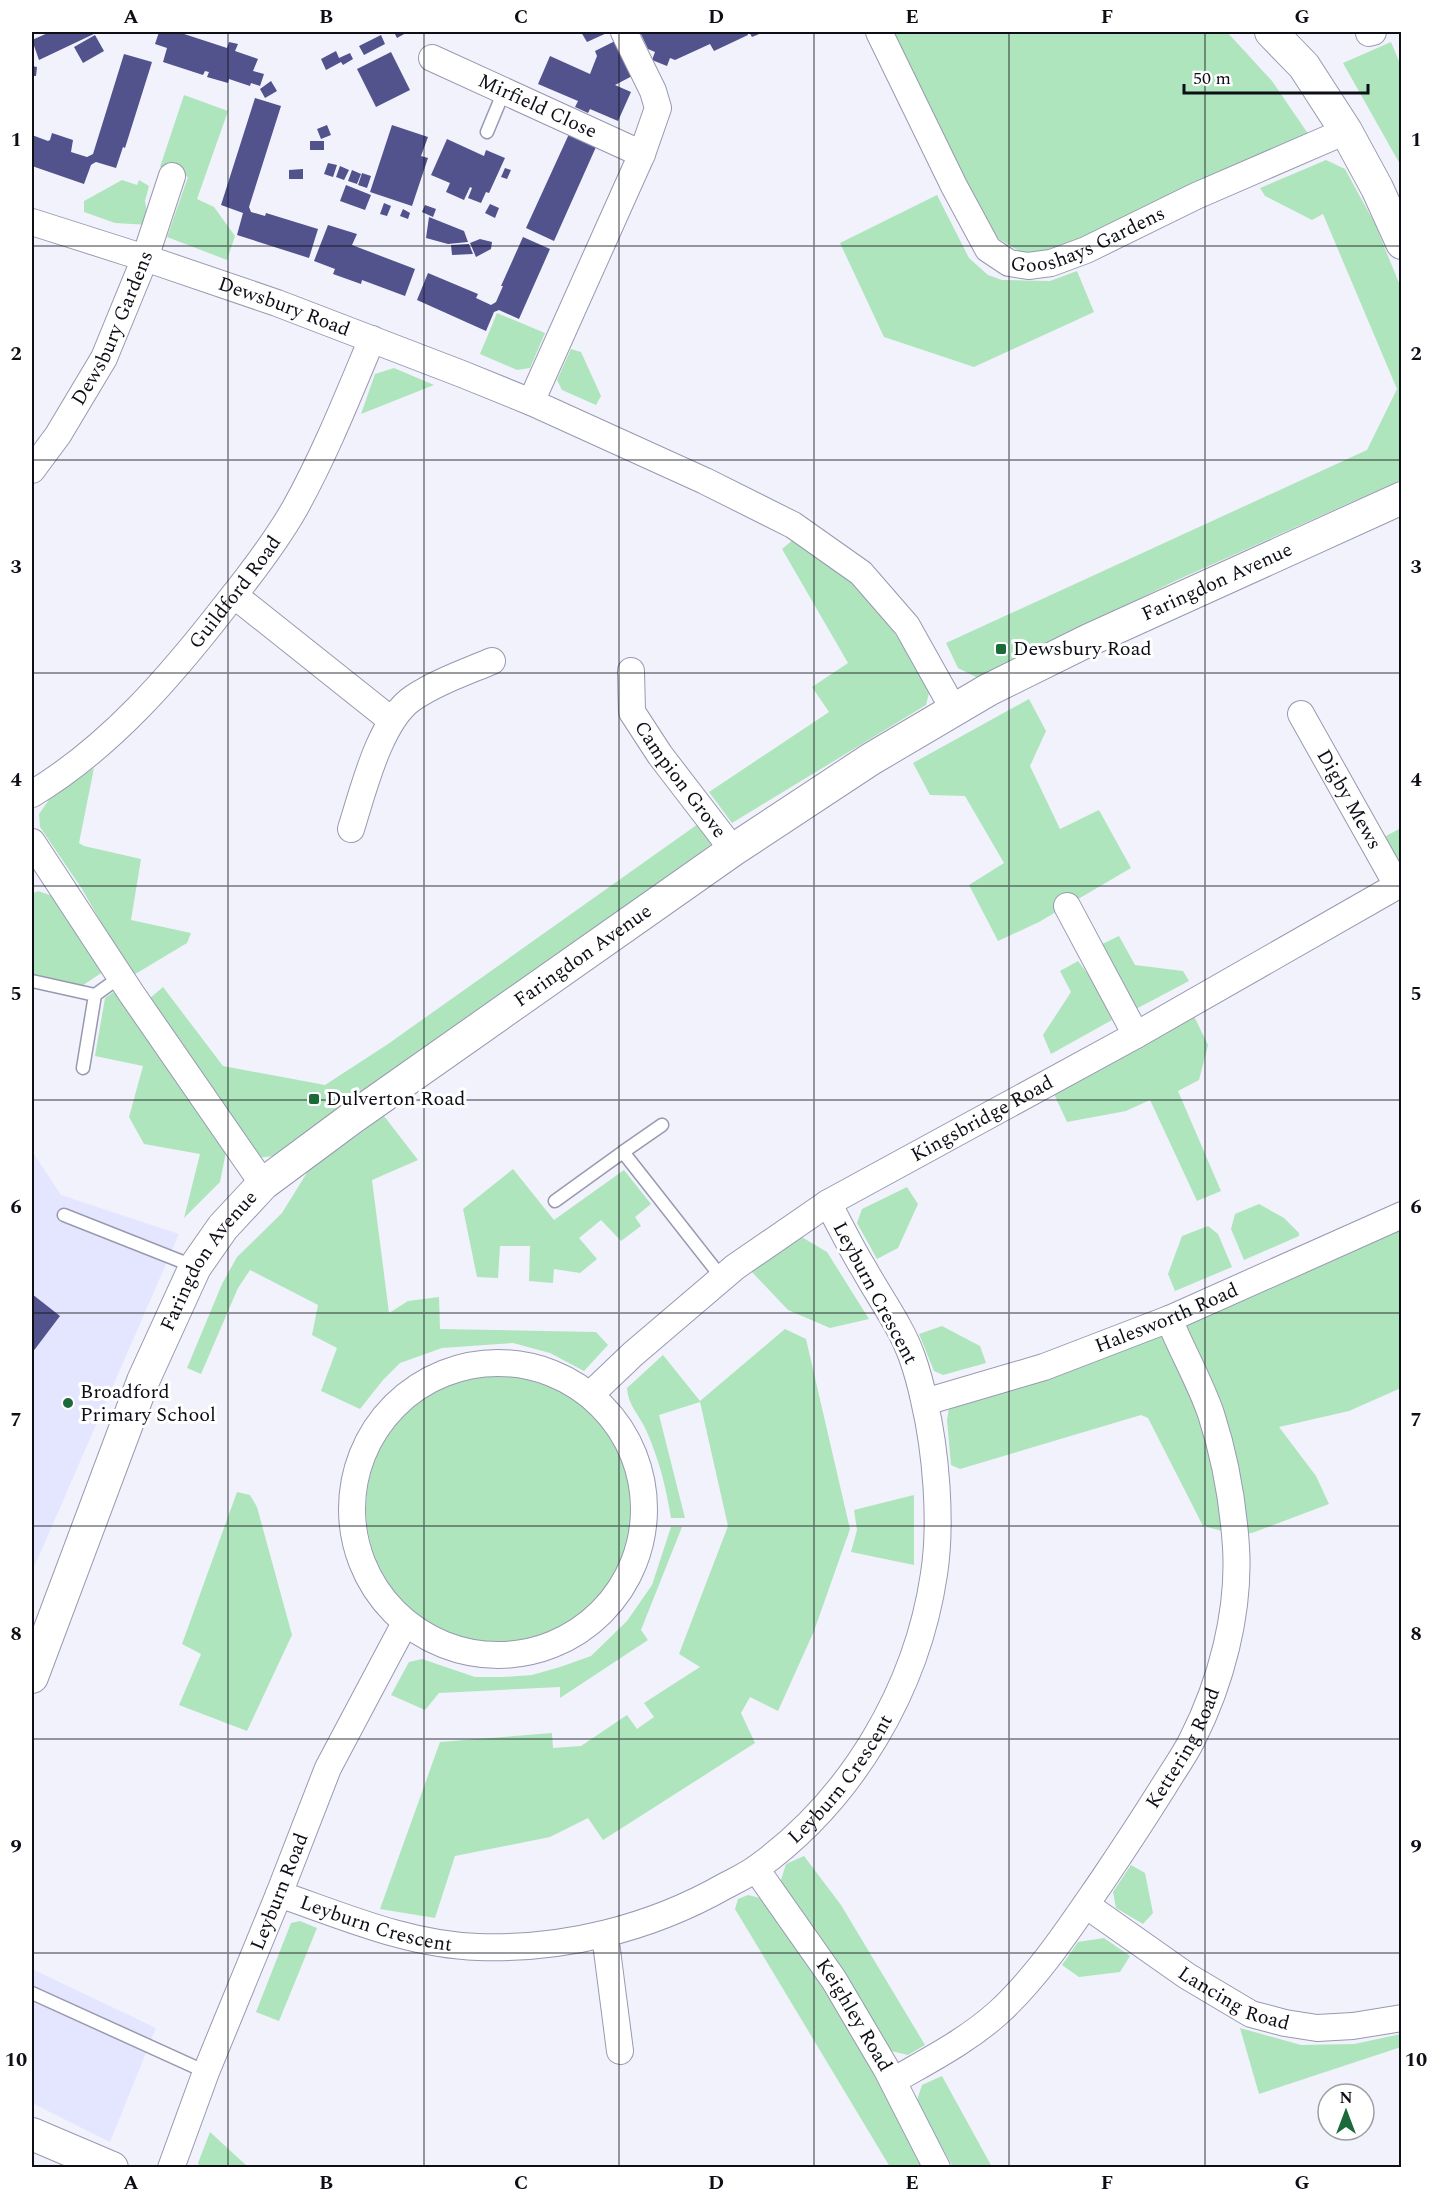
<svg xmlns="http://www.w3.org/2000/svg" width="1433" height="2199" font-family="Spectral,serif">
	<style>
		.built { fill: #e4e6ff }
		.green { fill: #afe5bd }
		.building { fill: #52528c }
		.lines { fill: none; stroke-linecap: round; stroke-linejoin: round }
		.service-casing { stroke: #9899b0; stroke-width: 15 }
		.minor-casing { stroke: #9899b0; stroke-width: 28 }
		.tertiary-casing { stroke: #9899b0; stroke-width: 34 }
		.service { stroke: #fff; stroke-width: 12 }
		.minor { stroke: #fff; stroke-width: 26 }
		.tertiary { stroke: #fff; stroke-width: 32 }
		.grid { fill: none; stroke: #0d0e16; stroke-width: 1.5; stroke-opacity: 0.55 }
		.poi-dot { fill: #1a6a3a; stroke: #fff; stroke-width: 2 }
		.labels { text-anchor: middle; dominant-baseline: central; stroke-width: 6; stroke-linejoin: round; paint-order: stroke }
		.street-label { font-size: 20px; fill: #0d0e16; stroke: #fff }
		.poi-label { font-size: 20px; fill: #0d0e16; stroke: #fff; text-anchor: start }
		.neatline { fill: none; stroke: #0d0e16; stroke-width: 2 }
		.grid-label { font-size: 20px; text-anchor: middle; font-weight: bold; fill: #0d0e16 }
	</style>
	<rect width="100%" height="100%" fill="#f1f2fc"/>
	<path class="built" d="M32 1151 61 1195 179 1234 32 1572Z
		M32 1969 156 2028 110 2142 32 2103Z"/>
	<path class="green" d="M889 32H1227L1272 81 1309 135 1060 249 1022 253 996 237 979 214Z
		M1391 42 1401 66V166L1343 63Z
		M184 95 228 111 197 199 214 207 235 236 227 260 167 237 188 177 160 167Z
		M1326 160 1345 169 1375 224 1401 288V480L1175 581 978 678 958 668 946 643 1367 450 1397 389 1323 214 1312 220 1265 196 1260 188Z
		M122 180 137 185 139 180 149 186 145 201 149 225 115 223 84 212V201Z
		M937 195 969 258 988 275 1002 280 1050 281 1077 271 1094 312 974 367 884 337 840 243Z
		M497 313 545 333 530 368 517 370 480 354Z
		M571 349 581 352 601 396 596 405 562 390 557 380Z
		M394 368 434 385 361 414 375 374Z
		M794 539C808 548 824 556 837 567 879 604 901 642 930 689L926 705 732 823 709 792 829 712 812 687 848 663 782 549Z
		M1029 699 1046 731 1030 766 1060 829 1099 810 1131 868 1039 922 998 941 969 885 1004 863 965 796 930 795 913 763Z
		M94 768 79 843 84 846 141 859 131 920 191 933 187 943 132 976 82 889 40 827 39 814 51 797Z
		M698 824 713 843 274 1156 257 1158 236 1144 246 1137 198 1071 149 999 163 987 223 1066 325 1085 388 1044Z
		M1401 828V869L1382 838Z
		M38 891 61 899 107 969 79 988 32 977V894Z
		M1119 936 1135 965 1183 971 1189 981 1136 1009 1100 945Z
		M1078 961 1094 982 1112 1020 1051 1054 1043 1035 1071 992 1060 971Z
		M119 988 226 1152 220 1182 184 1218 200 1154 144 1144 129 1117 143 1066 95 1056 105 998Z
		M1193 1014 1208 1045 1199 1080 1178 1091 1221 1191 1197 1201 1150 1100 1126 1111 1067 1122 1053 1092Z
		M384 1116 418 1160 372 1180 389 1313 408 1301 439 1297 440 1329 596 1332 608 1345 584 1371 550 1353 513 1343 442 1348 400 1363 383 1380 360 1409 321 1391 337 1348 312 1335 318 1305 250 1270 238 1288 201 1374 187 1368 222 1284 237 1257 282 1213 308 1171Z
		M513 1169 554 1220 624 1170 651 1204 635 1217 641 1226 621 1241 601 1220 579 1238 597 1259 580 1273 554 1269 553 1283 529 1281 530 1246H500L498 1278 477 1277 463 1209Z
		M907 1187 918 1204 898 1248 877 1259 857 1223 862 1209Z
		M1259 1204 1284 1218 1299 1233V1236L1244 1260 1231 1229 1235 1214Z
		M1401 1223V1388L1349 1411 1279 1427 1316 1476 1329 1504 1252 1533 1234 1534 1203 1526 1148 1418 1141 1415 960 1469 951 1465 947 1420 949 1408Z
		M1208 1226 1218 1234 1232 1267 1175 1291 1168 1274 1182 1236Z
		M800 1236 827 1252 869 1319 830 1328 788 1310 751 1271Z
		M942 1326 980 1346 986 1363 943 1375 934 1371 919 1334Z
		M785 1329 806 1339 850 1529 814 1631 778 1711 750 1697 741 1713 755 1743 603 1840 588 1818 550 1837 455 1856 435 1918 380 1909 440 1742 552 1733 553 1748 581 1746 627 1715 637 1729 654 1717 644 1703 700 1667 679 1654 728 1526 700 1402 659 1415 685 1518H671C666 1487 659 1459 646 1430 639 1415 628 1405 627 1388L663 1355 700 1401Z
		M366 1509a133 133 0 1 1 266 0a133 133 0 1 1-266 0Z
		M237 1492 250 1495 257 1507 292 1635 247 1731 179 1705 201 1654 182 1644Z
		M914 1495V1565L851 1552 857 1530 854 1510Z
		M671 1527H682L641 1630 648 1640 560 1698V1687L439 1693 425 1710 391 1695 409 1662 422 1659 475 1677H503L532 1675 560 1667 591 1656 627 1621 652 1585Z
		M804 1856 841 1905 925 2045 908 2055 891 2051 780 1883 786 1864Z
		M1131 1865 1145 1873 1153 1913 1143 1924 1116 1908 1113 1892Z
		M748 1895 764 1899 823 1981 929 2167H890L735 1909 738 1899Z
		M300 1921 317 1928 279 2021 256 2012 291 1923Z
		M1104 1938 1130 1956 1120 1972 1079 1977 1062 1965 1078 1942Z
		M1240 2028 1301 2045 1354 2044 1401 2034V2047L1259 2094Z
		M942 2076 992 2167H953L916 2103 922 2085Z
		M210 2132 248 2167H200L198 2163Z"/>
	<path class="building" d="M50 32H98L39 60 32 40Z
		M159 32H178L227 48 229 42 238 44 235 51 258 59 253 71 264 74 260 86 251 83 250 86 229 79 228 83 207 77 209 72 205 71 203 75 163 62 167 48 155 44Z
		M394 32H405L406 33 397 38Z
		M581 32H609L587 42Z
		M640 32H747L748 35 714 51 710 44 675 60 670 58 667 66 652 60 655 52 648 49Z
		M749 32H764L752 37Z
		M95 35 104 51 83 63 74 47Z
		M381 35 385 44 364 55 359 46Z
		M619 39 636 74 615 85 631 92 618 121 590 109 588 113 575 107 578 101 538 84 550 56 590 74 597 56 595 51Z
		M336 51 339 58 350 53 353 59 343 65 341 62 326 70 321 59Z
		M391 52 410 90 376 107 357 69Z
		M124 54 152 62 125 148 123 147 116 168 96 162 94 163 91 165 84 184 32 166V135L48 141 50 140 52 133 73 140 71 152 87 157 93 154Z
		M32 66 37 67 36 76H32Z
		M271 81 277 91 265 98 260 89Z
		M255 98 281 106 249 207 251 212 265 216 266 213 318 229 309 258 237 235 243 213 221 205Z
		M327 125 331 135 321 139 317 129Z
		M392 125 428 137 421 156 428 158 412 206 370 192Z
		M569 134 596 147 554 241 526 228Z
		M447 139 484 156 486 150 505 158 489 193 486 192 481 203 468 198 472 188 470 187 464 200 446 192 450 183 431 175Z
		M310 141H324V150H310Z
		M328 163 337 165 333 177 324 174Z
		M340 166 349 170 344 180 336 177Z
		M505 168 511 170 507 179 501 177Z
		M303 169V179H289V170Z
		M352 170 361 174 357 184 348 181Z
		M362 173 371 176 367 188 358 185Z
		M346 185 371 195 365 210 340 201Z
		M384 203 391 206 387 216 380 214Z
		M490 204 499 208 495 218 485 213Z
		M425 205 436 209 433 217 422 212Z
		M403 209 410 213 408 219 400 216Z
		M429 217 464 231 468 242 448 244 426 238Z
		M328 225 357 234 352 245 415 269 405 296 362 280 361 284 333 274 335 269 314 261Z
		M523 237 550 249 519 319 499 310 494 312 486 331 417 300 428 273 478 294 476 298 491 305 496 302 503 286H501Z
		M480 239 492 242 491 249 476 257 470 243Z
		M469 244 473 254 452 255 451 245Z
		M32 1294 60 1316 32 1353Z"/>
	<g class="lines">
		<g class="service-casing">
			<path id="service" d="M487 132 504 91
				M32 981 95 995
				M83 1068 95 995 120 977
				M623 1152 662 1125
				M555 1201 623 1152 722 1278
				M64 1215 193 1266
				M32 1993 206 2072"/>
		</g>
		<g class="minor-casing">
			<g id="minor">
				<path id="s1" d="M879 32 954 186 988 249 1009 263 1028 266 1051 263 1086 250 1196 196 1346 131"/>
				<path d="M1369 33 1373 32"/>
				<path id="s2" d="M432 58 642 154"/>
				<path id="s3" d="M32 222 145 258 277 303 462 374 531 402 705 481 793 525 861 573 907 626 954 710"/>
				<path d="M531 402 642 154 658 108 653 91 624 32"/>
				<path id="s4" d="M32 470 58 435 104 358 145 258 172 176"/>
				<path d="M234 595 391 720"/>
				<path id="s5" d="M631 671 632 712 660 755 733 850"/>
				<path id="s6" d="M1301 714 1397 885"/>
				<path id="s7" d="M32 794C110 747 171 676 226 605 251 574 275 543 295 508 325 454 348 396 372 339"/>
				<path d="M351 829C363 791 380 720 413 698 437 682 466 672 492 661"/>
				<path d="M32 842 131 993 263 1184"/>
				<path d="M1067 906 1136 1035"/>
				<circle cx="498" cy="1509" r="146"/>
				<path id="s8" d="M590 1395 633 1354 735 1267 828 1203 1136 1035 1402 883"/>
				<path id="s9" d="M925 1402 1044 1367 1169 1319 1402 1215"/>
				<path id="s10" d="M756 1869 834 1980 887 2070 937 2168"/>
				<path id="s11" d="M279 1894C343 1916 409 1945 478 1947 564 1950 651 1928 725 1886 736 1880 748 1875 758 1867 852 1799 917 1689 934 1574 942 1522 936 1451 924 1400 921 1386 917 1371 912 1357 901 1326 880 1298 864 1269 851 1248 840 1225 828 1203"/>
				<path id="s12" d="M1086 1905 1187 1976 1251 2014 1285 2023 1317 2028 1353 2026 1402 2018"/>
				<path d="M605 1935 620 2051"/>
				<path id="s13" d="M893 2081C929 2060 967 2041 999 2012 1039 1975 1071 1926 1102 1881 1123 1850 1144 1818 1164 1786 1173 1771 1184 1756 1192 1740 1221 1683 1240 1612 1236 1547 1233 1502 1225 1457 1211 1414 1200 1382 1182 1351 1169 1319"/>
				<path id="s14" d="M171 2168 206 2072 279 1894 328 1768 405 1623"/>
			</g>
		</g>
		<g class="tertiary-casing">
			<g id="tertiary">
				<path d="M1271 32 1304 66 1346 131 1377 188 1402 243"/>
				<path id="s15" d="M32 1677 143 1381 195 1267 223 1227 263 1184 352 1118 733 850 871 759 988 690 1089 640 1402 498"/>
				<path d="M32 2134 112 2168"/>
			</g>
		</g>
		<use href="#service" class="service"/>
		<use href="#minor" class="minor"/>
		<use href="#tertiary" class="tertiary"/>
	</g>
	<path class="grid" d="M228 32V2168M424 32V2168M619 32V2168M814 32V2168M1009 32V2168M1205 32V2168M32 246H1402M32 460H1402M32 673H1402M32 886H1402M32 1100H1402M32 1313H1402M32 1526H1402M32 1739H1402M32 1953H1402"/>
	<g class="poi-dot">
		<rect x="995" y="643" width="12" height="12" rx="3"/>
		<rect x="308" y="1093" width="12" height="12" rx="3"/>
		<circle cx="68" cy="1403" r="6"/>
	</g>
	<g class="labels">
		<g class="street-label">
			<text stroke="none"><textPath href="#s2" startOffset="116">Mirfield Close</textPath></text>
			<text stroke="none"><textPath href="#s1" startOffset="352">Gooshays Gardens</textPath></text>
			<text stroke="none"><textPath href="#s3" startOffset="266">Dewsbury Road</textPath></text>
			<text stroke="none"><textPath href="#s4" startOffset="164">Dewsbury Gardens</textPath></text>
			<text stroke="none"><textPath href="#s15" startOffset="1680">Faringdon Avenue</textPath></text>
			<text stroke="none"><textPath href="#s7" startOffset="288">Guildford Road</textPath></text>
			<text stroke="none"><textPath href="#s5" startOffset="124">Campion Grove</textPath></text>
			<text stroke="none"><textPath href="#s6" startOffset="98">Digby Mews</textPath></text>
			<text stroke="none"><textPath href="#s15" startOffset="942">Faringdon Avenue</textPath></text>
			<text stroke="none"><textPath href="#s8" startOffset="482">Kingsbridge Road</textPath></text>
			<text stroke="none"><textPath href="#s15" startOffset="454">Faringdon Avenue</textPath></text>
			<text transform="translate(875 1293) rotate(62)">Leyburn Crescent</text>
			<text stroke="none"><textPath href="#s9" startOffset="256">Halesworth Road</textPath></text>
			<text stroke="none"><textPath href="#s13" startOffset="450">Kettering Road</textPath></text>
			<text stroke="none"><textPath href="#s11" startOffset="624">Leyburn Crescent</textPath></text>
			<text stroke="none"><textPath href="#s14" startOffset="297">Leyburn Road</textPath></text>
			<text stroke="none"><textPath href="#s11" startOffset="102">Leyburn Crescent</textPath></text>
			<text stroke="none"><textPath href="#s12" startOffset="176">Lancing Road</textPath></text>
			<text stroke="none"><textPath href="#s10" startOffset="176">Keighley Road</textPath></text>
		</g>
		<g class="poi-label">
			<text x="1013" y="649">Dewsbury Road</text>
			<text x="326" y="1099">Dulverton Road</text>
			<text x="80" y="1392">Broadford<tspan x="80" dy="23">Primary School</tspan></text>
		</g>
	</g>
	<rect width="1433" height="2199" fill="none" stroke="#ffffff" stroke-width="66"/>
	<g transform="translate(1346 2112)"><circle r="28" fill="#ffffff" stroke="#9e9fa2" stroke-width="1.5"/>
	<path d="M0-4.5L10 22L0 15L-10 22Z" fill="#1a6a3a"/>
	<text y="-9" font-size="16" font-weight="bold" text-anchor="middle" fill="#0d0e16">N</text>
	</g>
	<path d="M1184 84v9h184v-9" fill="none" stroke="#0d0e16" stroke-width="3"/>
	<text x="1193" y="84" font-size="18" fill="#0d0e16" stroke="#ffffff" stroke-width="4.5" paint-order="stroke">50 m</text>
	<rect x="33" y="33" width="1367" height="2133" class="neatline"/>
	<g class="grid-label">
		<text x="131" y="23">A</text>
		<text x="326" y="23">B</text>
		<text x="521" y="23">C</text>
		<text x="716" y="23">D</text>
		<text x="912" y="23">E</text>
		<text x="1107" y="23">F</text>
		<text x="1302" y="23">G</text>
		<text x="16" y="146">1</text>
		<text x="1416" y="146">1</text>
		<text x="16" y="360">2</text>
		<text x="1416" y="360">2</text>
		<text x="16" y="573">3</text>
		<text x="1416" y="573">3</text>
		<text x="16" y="786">4</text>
		<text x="1416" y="786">4</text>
		<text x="16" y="1000">5</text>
		<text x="1416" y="1000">5</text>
		<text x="16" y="1213">6</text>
		<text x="1416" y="1213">6</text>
		<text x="16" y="1426">7</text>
		<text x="1416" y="1426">7</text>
		<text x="16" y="1640">8</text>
		<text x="1416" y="1640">8</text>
		<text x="16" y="1853">9</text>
		<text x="1416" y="1853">9</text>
		<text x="16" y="2066">10</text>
		<text x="1416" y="2066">10</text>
		<text x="131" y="2189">A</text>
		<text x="326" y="2189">B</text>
		<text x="521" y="2189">C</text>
		<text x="716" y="2189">D</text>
		<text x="912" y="2189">E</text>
		<text x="1107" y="2189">F</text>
		<text x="1302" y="2189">G</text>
	</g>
</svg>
